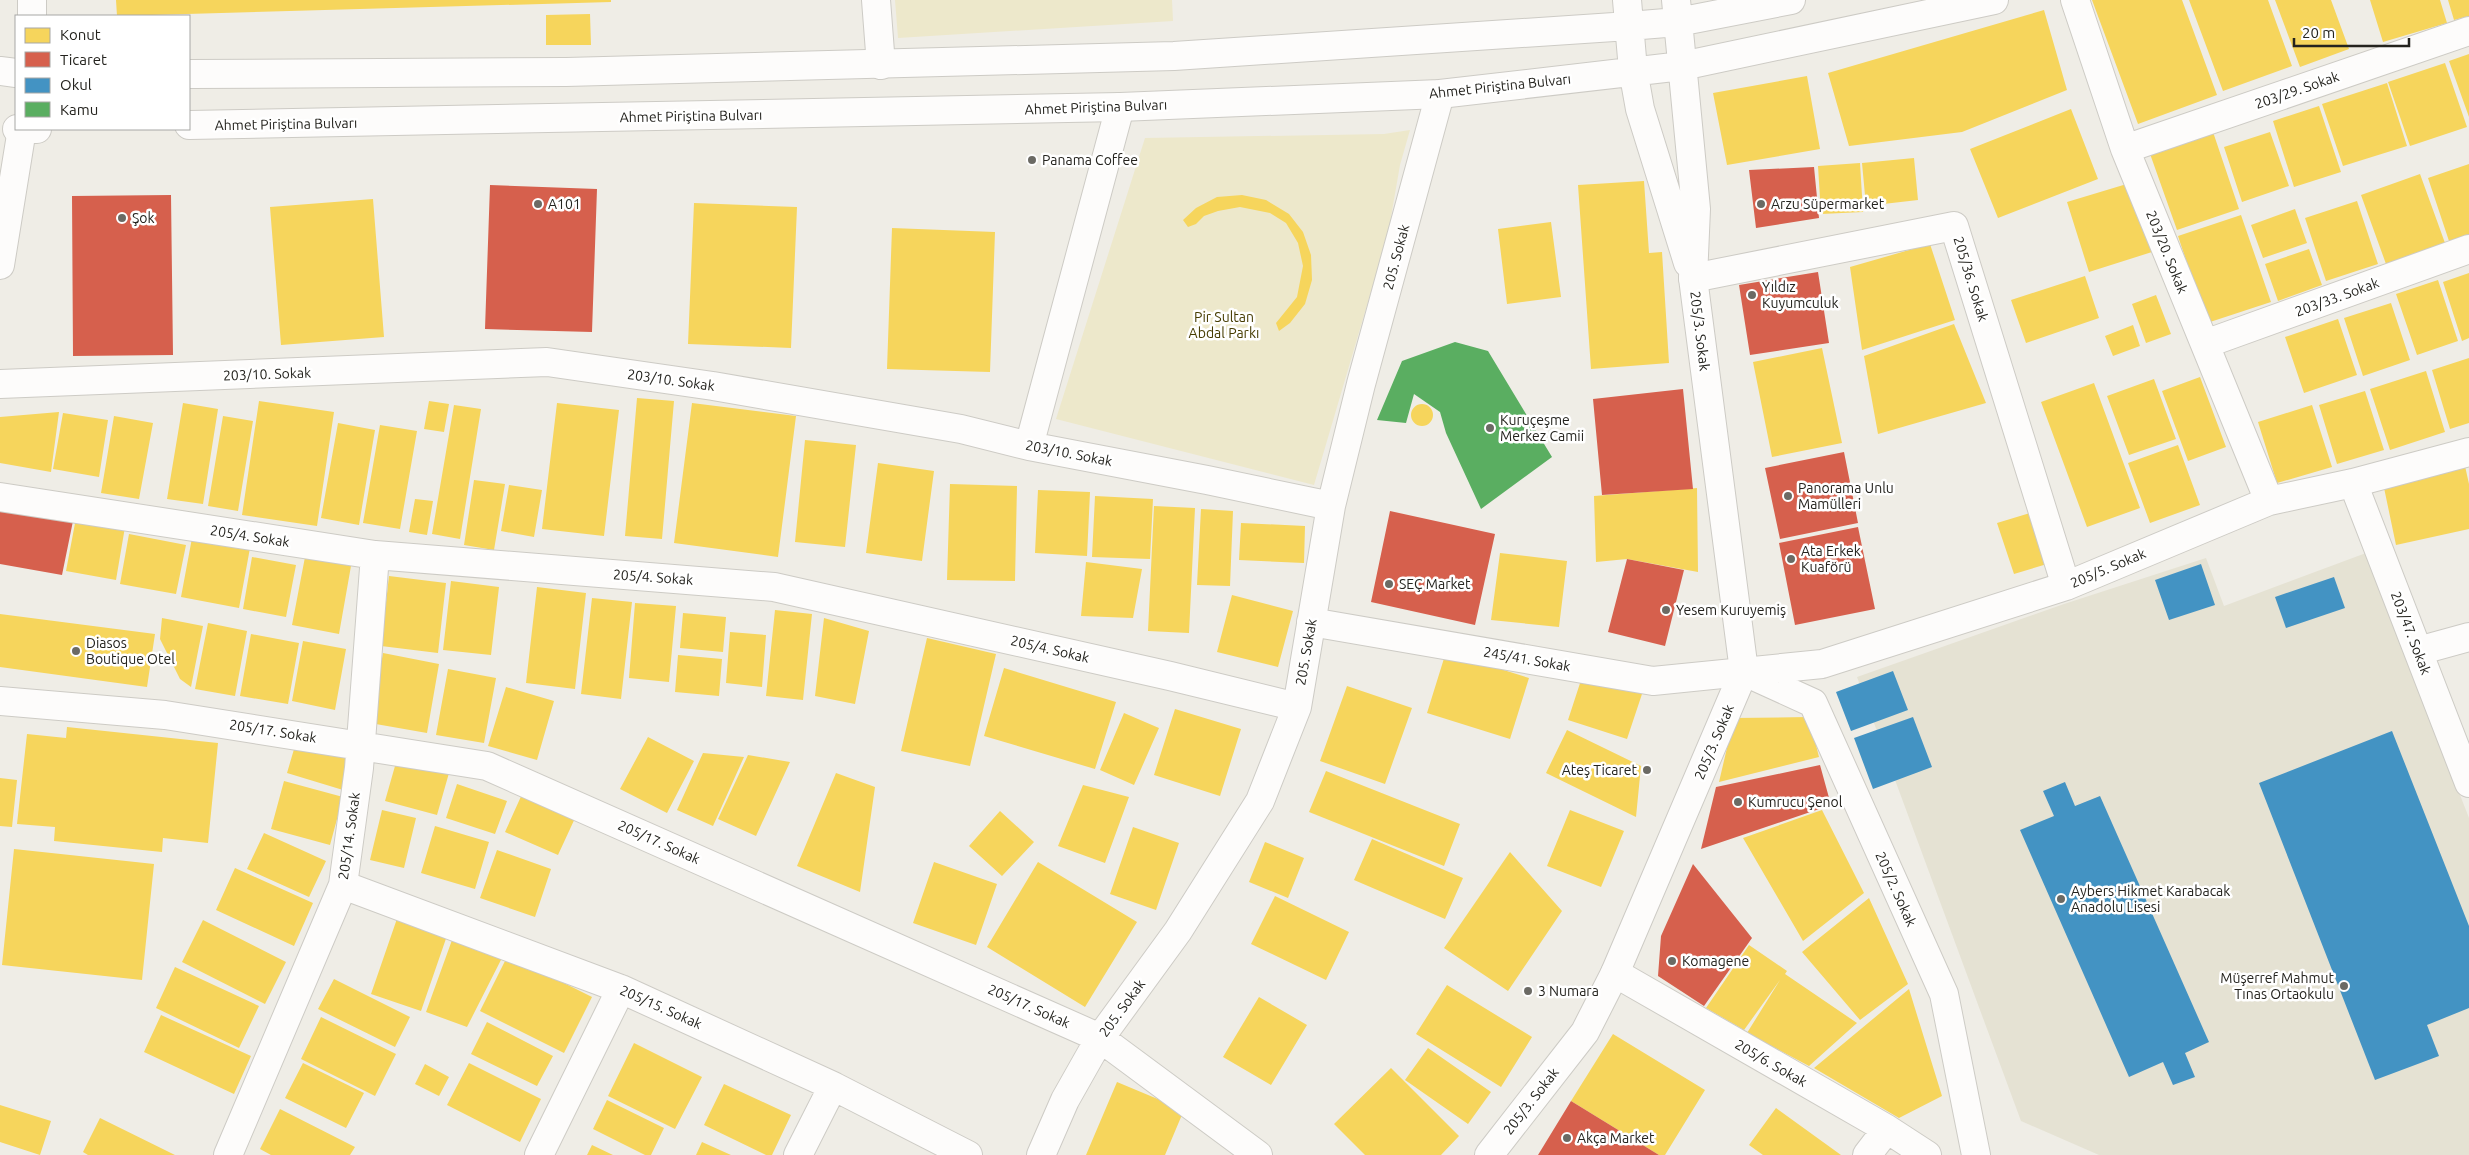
<svg xmlns="http://www.w3.org/2000/svg" width="2469" height="1155" font-family="Ubuntu,sans-serif">
	<style>
		.built { fill: #e5e2d3 }
		.green { fill: #ede8cb }
		.homes { fill: #f6d55c }
		.shops { fill: #d6604d }
		.schools { fill: #4393c3 }
		.public { fill: #5aae61 }
		.lines { fill: none; stroke-linecap: round; stroke-linejoin: round }
		.minor-casing { stroke: #cdcbc5; stroke-width: 30 }
		.secondary-casing { stroke: #cdcbc5; stroke-width: 30 }
		.minor { stroke: #fdfcfb; stroke-width: 28 }
		.secondary { stroke: #fdfcfb; stroke-width: 28 }
		.poi-dot { fill: #6b6a64; stroke: #fff; stroke-width: 2 }
		.labels { text-anchor: middle; dominant-baseline: central; stroke-width: 5; stroke-linejoin: round; paint-order: stroke }
		.street-label { font-size: 14px; fill: #24231e; stroke: #fff }
		.poi-label { font-size: 14px; fill: #24231e; stroke: #fff; text-anchor: start }
		.park-label { font-size: 14px; fill: #463c00; stroke: #fff }
	</style>
	<rect width="100%" height="100%" fill="#efede6"/>
	<path class="built" d="M2366 553 2469 818V1155H2099L2021 1121 1857 677 2064 604 2206 558 2224 606Z"/>
	<path class="green" d="M895 0H1172L1173 21 898 38Z
		M1410 130 1400 165 1388 234 1314 485 1056 419 1145 138 1384 134Z"/>
	<path class="homes" d="M116 0H611V2L117 16Z
		M2092 0H2182L2217 95 2138 124Z
		M2189 0H2268L2292 66 2223 91Z
		M2275 0H2331L2349 49 2300 67Z
		M2370 0H2440L2447 23 2383 42Z
		M2448 0H2469V16L2454 20Z
		M2044 10 2067 90 1962 132 1849 146 1828 73Z
		M590 14 591 45H546V15Z
		M2469 54V117L2449 61Z
		M2445 63 2467 127 2410 146 2388 82Z
		M1807 76 1820 149 1727 165 1713 93Z
		M2387 83 2407 146 2343 166 2322 104Z
		M2319 106 2341 172 2294 187 2273 121Z
		M2071 109 2098 179 1998 218 1970 149Z
		M2212 129 2239 209 2177 230 2149 151Z
		M2270 132 2289 186 2242 202 2224 147Z
		M1914 158 1918 200 1866 206 1862 163Z
		M1860 163 1863 212 1821 214 1818 166Z
		M2469 164V235L2449 241 2428 178Z
		M2420 174 2445 243 2386 264 2361 195Z
		M1644 181 1649 253 1662 252 1669 363 1591 369 1578 185Z
		M2130 183 2152 252 2089 272 2067 202Z
		M1242 195 1266 200 1289 214 1303 232 1311 255 1312 280 1305 304 1290 323 1279 331 1276 323 1297 297 1303 266 1298 243 1286 223 1270 213 1240 207 1218 211 1204 216 1196 224 1188 227 1183 220 1196 208 1217 197Z
		M373 199 384 337 281 345 270 207Z
		M2357 201 2378 264 2326 281 2305 218Z
		M694 203 797 207 791 348 688 344Z
		M2295 209 2307 243 2263 258 2251 225Z
		M2241 215 2271 302 2207 323 2178 236Z
		M1551 222 1561 297 1507 304 1498 229Z
		M892 228 995 232 990 372 887 369Z
		M1930 244 1955 320 1862 350 1850 267Z
		M2309 249 2322 285 2278 301 2265 264Z
		M2469 273V338L2462 341 2443 282Z
		M2085 276 2099 318 2026 343 2011 300Z
		M2438 280 2458 341 2417 355 2396 294Z
		M2156 295 2171 334 2146 343 2132 304Z
		M2391 303 2410 360 2363 376 2344 318Z
		M2338 319 2357 375 2304 393 2285 337Z
		M1954 324 1986 403 1878 434 1864 356Z
		M2133 325 2140 346 2113 356 2105 336Z
		M1822 348 1842 443 1772 457 1753 362Z
		M2469 358V423L2450 429 2432 370Z
		M2426 371 2445 432 2390 450 2370 389Z
		M2200 377 2226 447 2188 461 2162 391Z
		M2154 379 2176 439 2129 455 2107 396Z
		M2094 383 2140 508 2087 527 2041 402Z
		M2365 391 2384 450 2337 464 2319 405Z
		M637 398 674 401 662 539 625 536Z
		M259 401 334 412 317 526 242 515Z
		M429 401 449 404 444 432 424 429Z
		M183 403 218 409 203 504 167 499Z
		M557 403 619 410 604 536 542 529Z
		M692 403 796 416 778 557 674 543Z
		M1411 415a11 11 0 1 1 22 0a11 11 0 1 1-22 0Z
		M454 405 481 409 460 539 432 534Z
		M2312 405 2332 467 2277 483 2258 422Z
		M59 412 51 472 0 463V417Z
		M63 413 108 420 99 477 53 469Z
		M114 416 153 423 139 499 101 493Z
		M223 416 253 421 238 511 208 506Z
		M338 423 375 430 359 525 321 518Z
		M380 425 417 431 400 529 363 523Z
		M805 440 856 445 845 547 795 542Z
		M2178 445 2200 505 2150 523 2128 463Z
		M878 463 934 471 922 561 866 553Z
		M2465 466 2469 484V529L2396 545 2383 483Z
		M474 480 505 484 494 550 464 545Z
		M950 484 1017 486 1015 581 947 580Z
		M509 485 542 490 534 537 501 531Z
		M1697 488 1698 572 1627 559 1596 562 1594 496Z
		M1038 490 1090 492 1087 556 1035 553Z
		M1095 496 1153 499 1150 559 1092 557Z
		M415 499 433 501 427 535 409 532Z
		M1154 506 1195 508 1189 633 1148 631Z
		M1201 509 1233 511 1230 586 1197 585Z
		M2030 513 2047 564 2014 574 1997 523Z
		M76 518 125 527 116 580 66 571Z
		M1241 523 1305 526 1304 563 1239 560Z
		M129 534 186 545 176 594 120 584Z
		M192 538 250 548 239 608 181 597Z
		M1500 553 1567 561 1559 627 1491 620Z
		M252 557 296 565 286 617 243 609Z
		M305 557 351 566 339 634 292 625Z
		M1086 562 1142 569 1133 618 1081 616Z
		M389 576 446 583 438 653 381 646Z
		M451 581 499 587 491 655 443 650Z
		M537 587 586 593 575 689 526 683Z
		M1232 595 1293 611 1278 667 1217 652Z
		M592 598 632 602 621 699 581 694Z
		M635 603 676 606 669 682 629 678Z
		M775 610 812 614 803 700 766 696Z
		M683 613 726 617 723 652 680 648Z
		M0 614 155 634 147 687 0 667Z
		M162 618 203 626 191 687 180 679 160 639Z
		M824 618 869 631 855 704 815 696Z
		M208 623 247 631 235 696 195 689Z
		M730 632 766 635 762 687 726 683Z
		M251 634 299 643 288 704 240 696Z
		M927 638 996 654 970 766 901 751Z
		M303 641 346 649 335 710 292 701Z
		M1446 652 1529 678 1510 739 1427 713Z
		M383 653 439 664 427 733 370 723Z
		M678 655 722 659 719 696 675 692Z
		M1004 668 1116 702 1095 769 984 736Z
		M448 669 496 678 484 743 436 735Z
		M1583 674 1642 694 1627 739 1568 720Z
		M1347 686 1412 708 1385 784 1320 761Z
		M506 687 554 701 537 760 488 746Z
		M1175 709 1241 729 1220 796 1154 775Z
		M1124 713 1159 728 1134 785 1100 770Z
		M1809 717 1819 757 1719 782 1734 718Z
		M67 727 218 743 208 843 163 838 162 852 54 841 55 827 17 824 27 734 66 738Z
		M1567 730 1641 766 1636 817 1546 773Z
		M648 737 694 761 667 813 620 789Z
		M297 739 353 756 343 790 287 773Z
		M703 753 744 757 713 826 677 810Z
		M748 755 790 762 756 836 718 819Z
		M397 759 449 773 437 815 385 801Z
		M1326 771 1460 824 1444 866 1309 812Z
		M836 773 875 787 860 892 797 866Z
		M0 778 17 780 12 827 0 826Z
		M284 781 343 797 330 845 271 829Z
		M457 784 507 801 495 834 446 818Z
		M1083 785 1129 797 1105 863 1058 846Z
		M523 792 576 816 558 855 505 832Z
		M382 810 416 818 404 868 370 860Z
		M1570 810 1624 831 1601 887 1547 866Z
		M1822 810 1864 893 1803 941 1743 838Z
		M1000 811 1034 842 1002 876 969 846Z
		M435 826 489 842 475 889 421 873Z
		M1133 827 1179 843 1156 910 1110 894Z
		M264 833 326 861 309 897 247 869Z
		M1372 839 1463 878 1445 919 1354 880Z
		M1265 842 1304 858 1288 898 1249 882Z
		M14 849 154 864 142 980 2 965Z
		M497 850 551 869 535 917 480 898Z
		M1510 852 1562 911 1508 991 1444 948Z
		M934 862 997 884 976 945 913 923Z
		M1038 862 1137 922 1085 1007 987 947Z
		M235 868 313 903 294 946 216 910Z
		M1275 896 1349 932 1326 980 1251 944Z
		M1869 898 1908 984 1860 1020 1802 952Z
		M400 910 450 927 421 1011 371 994Z
		M203 920 286 962 265 1004 182 962Z
		M456 929 507 948 467 1027 426 1012Z
		M1749 945 1787 971 1785 974 1857 1023 1809 1066 1747 1033 1780 980 1744 1030 1706 1008Z
		M508 955 592 997 564 1053 480 1011Z
		M175 967 259 1006 239 1048 156 1008Z
		M334 979 410 1017 395 1047 318 1009Z
		M1447 985 1532 1037 1501 1087 1416 1034Z
		M1909 989 1942 1096 1899 1118 1814 1068Z
		M1259 997 1307 1025 1271 1085 1223 1057Z
		M161 1015 251 1056 234 1094 144 1052Z
		M321 1017 396 1054 375 1096 301 1059Z
		M487 1022 553 1056 537 1086 471 1054Z
		M1613 1034 1705 1090 1665 1155H1659L1571 1101Z
		M634 1043 702 1077 675 1129 608 1096Z
		M1428 1048 1491 1092 1468 1124 1405 1080Z
		M303 1063 364 1093 346 1128 285 1098Z
		M469 1063 541 1099 520 1142 447 1105Z
		M425 1064 449 1077 439 1096 415 1084Z
		M1391 1068 1459 1136 1441 1155H1365L1334 1124Z
		M1117 1082 1184 1110 1165 1155H1086Z
		M724 1084 791 1115 772 1155H766L704 1125Z
		M607 1100 664 1128 651 1155H645L593 1129Z
		M0 1105 51 1121 40 1155 0 1142Z
		M1776 1108 1841 1155H1763L1749 1145Z
		M280 1109 355 1147 350 1155H271L260 1149Z
		M100 1118 175 1155H88L83 1152Z
		M702 1142 731 1155H696Z
		M592 1145 613 1155H587Z"/>
	<path class="shops" d="M1814 167 1819 218 1756 228 1749 170Z
		M490 185 597 189 592 332 485 329Z
		M171 195 173 355 73 356 72 196Z
		M1818 272 1829 343 1750 355 1739 285Z
		M1683 389 1693 489 1602 495 1593 399Z
		M1844 452 1858 523 1780 539 1765 468Z
		M0 508 73 521 62 575 0 564Z
		M1390 511 1495 534 1475 625 1371 602Z
		M1858 527 1875 609 1795 625 1779 543Z
		M1627 559 1684 570 1665 646 1608 632Z
		M1820 765 1831 805 1701 849 1716 787Z
		M1693 864 1752 938 1704 1006 1658 976 1661 936Z
		M1571 1101 1659 1155H1538Z"/>
	<path class="schools" d="M2201 564 2215 605 2169 620 2155 580Z
		M2334 577 2345 608 2286 628 2275 597Z
		M1893 671 1908 710 1851 731 1836 692Z
		M1913 717 1932 767 1873 789 1854 738Z
		M2392 731 2469 926V1008L2427 1025 2439 1056 2375 1080 2259 783Z
		M2065 782 2075 806 2100 796 2209 1042 2185 1053 2195 1077 2173 1085 2163 1062 2129 1077 2020 830 2054 816 2043 791Z"/>
	<path class="public" d="M1455 342 1488 351 1552 457 1481 509 1446 433 1440 412 1414 394 1406 423 1377 420 1402 361Z"/>
	<g class="lines">
		<g class="minor-casing">
			<path id="minor" d="M876 0 881 65
				M2075 0 2125 149 2269 501
				M32 16V0
				M2125 149 2469 31
				M0 265 22 129
				M1693 278 1954 226 2066 586
				M2205 344 2469 249
				M0 384 547 362 713 386 961 429 1029 446 1207 480 1331 506
				M1029 446 1120 107
				M2353 483 2469 783
				M0 497 375 555 774 587 1170 676 1297 707
				M1311 622 1653 681 1822 664 2066 586 2269 501 2353 483 2469 452
				M2418 651 2469 637
				M1745 672 1813 703 1944 994 1976 1155
				M0 701 165 715 487 766 1100 1038 1258 1155
				M343 885 621 989 833 1086 968 1155
				M1615 973 1887 1129 1927 1155
				M228 1155 343 885 359 768 375 555
				M539 1155 621 989
				M798 1155 833 1086
				M1041 1155 1065 1100 1100 1038 1178 931 1260 801 1297 707 1331 506 1361 384 1440 94
				M1867 1155 1887 1129"/>
		</g>
		<g class="secondary-casing">
			<path id="secondary" d="M1627 0 1633 70 1640 109 1688 263
				M0 71 16 73
				M189 74 566 72 1174 56 1629 26 1678 22 1791 0
				M189 125 1120 107 1440 94 1682 66 1994 0
				M17 129H37
				M1489 1155 1585 1032 1615 973 1744 671 1693 278 1696 209 1676 0"/>
		</g>
		<use href="#minor" class="minor"/>
		<use href="#secondary" class="secondary"/>
	</g>
	<g class="poi-dot">
		<circle cx="1032" cy="160" r="5"/>
		<circle cx="538" cy="204" r="5"/>
		<circle cx="1761" cy="204" r="5"/>
		<circle cx="122" cy="218" r="5"/>
		<circle cx="1752" cy="295" r="5"/>
		<circle cx="1490" cy="428" r="5"/>
		<circle cx="1788" cy="496" r="5"/>
		<circle cx="1791" cy="559" r="5"/>
		<circle cx="1389" cy="584" r="5"/>
		<circle cx="1666" cy="610" r="5"/>
		<circle cx="76" cy="651" r="5"/>
		<circle cx="1647" cy="770" r="5"/>
		<circle cx="1738" cy="802" r="5"/>
		<circle cx="2061" cy="899" r="5"/>
		<circle cx="1672" cy="961" r="5"/>
		<circle cx="2344" cy="986" r="5"/>
		<circle cx="1528" cy="991" r="5"/>
		<circle cx="1567" cy="1138" r="5"/>
	</g>
	<g class="labels">
		<g class="street-label">
			<text transform="translate(1500 86) rotate(-6)">Ahmet Piriştina Bulvarı</text>
			<text transform="translate(2297 90) rotate(-19)">203/29. Sokak</text>
			<text transform="translate(1096 107) rotate(-2)">Ahmet Piriştina Bulvarı</text>
			<text transform="translate(691 116) rotate(-1)">Ahmet Piriştina Bulvarı</text>
			<text transform="translate(286 124) rotate(-1)">Ahmet Piriştina Bulvarı</text>
			<text transform="translate(2167 252) rotate(68)">203/20. Sokak</text>
			<text transform="translate(1396 257) rotate(-75)">205. Sokak</text>
			<text transform="translate(1971 279) rotate(73)">205/36. Sokak</text>
			<text transform="translate(2337 297) rotate(-20)">203/33. Sokak</text>
			<text transform="translate(1700 331) rotate(83)">205/3. Sokak</text>
			<text transform="translate(267 374) rotate(-2)">203/10. Sokak</text>
			<text transform="translate(671 380) rotate(8)">203/10. Sokak</text>
			<text transform="translate(1069 453) rotate(11)">203/10. Sokak</text>
			<text transform="translate(250 536) rotate(9)">205/4. Sokak</text>
			<text transform="translate(2108 568) rotate(-23)">205/5. Sokak</text>
			<text transform="translate(653 577) rotate(4)">205/4. Sokak</text>
			<text transform="translate(2411 633) rotate(69)">203/47. Sokak</text>
			<text transform="translate(1050 649) rotate(13)">205/4. Sokak</text>
			<text transform="translate(1306 652) rotate(-80)">205. Sokak</text>
			<text transform="translate(1527 659) rotate(10)">245/41. Sokak</text>
			<text transform="translate(273 731) rotate(9)">205/17. Sokak</text>
			<text transform="translate(1714 742) rotate(-67)">205/3. Sokak</text>
			<text transform="translate(349 836) rotate(-82)">205/14. Sokak</text>
			<text transform="translate(659 842) rotate(24)">205/17. Sokak</text>
			<text transform="translate(1896 889) rotate(66)">205/2. Sokak</text>
			<text transform="translate(1029 1006) rotate(24)">205/17. Sokak</text>
			<text transform="translate(661 1007) rotate(24)">205/15. Sokak</text>
			<text transform="translate(1122 1008) rotate(-54)">205. Sokak</text>
			<text transform="translate(1771 1063) rotate(30)">205/6. Sokak</text>
			<text transform="translate(1531 1101) rotate(-52)">205/3. Sokak</text>
		</g>
		<g class="poi-label">
			<text x="1042" y="160">Panama Coffee</text>
			<text x="548" y="204">A101</text>
			<text x="1771" y="204">Arzu Süpermarket</text>
			<text x="132" y="218">Şok</text>
			<text x="1762" y="287">Yıldız<tspan x="1762" dy="16">Kuyumculuk</tspan></text>
			<text x="1500" y="420">Kuruçeşme<tspan x="1500" dy="16">Merkez Camii</tspan></text>
			<text x="1798" y="488">Panorama Unlu<tspan x="1798" dy="16">Mamülleri</tspan></text>
			<text x="1801" y="551">Ata Erkek<tspan x="1801" dy="16">Kuaförü</tspan></text>
			<text x="1399" y="584">SEÇ Market</text>
			<text x="1676" y="610">Yesem Kuruyemiş</text>
			<text x="86" y="643">Diasos<tspan x="86" dy="16">Boutique Otel</tspan></text>
			<text x="1637" y="770" text-anchor="end">Ateş Ticaret</text>
			<text x="1748" y="802">Kumrucu Şenol</text>
			<text x="2071" y="891">Aybers Hikmet Karabacak<tspan x="2071" dy="16">Anadolu Lisesi</tspan></text>
			<text x="1682" y="961">Komagene</text>
			<text x="2334" y="978" text-anchor="end">Müşerref Mahmut<tspan x="2334" dy="16">Tınas Ortaokulu</tspan></text>
			<text x="1538" y="991">3 Numara</text>
			<text x="1577" y="1138">Akça Market</text>
		</g>
		<g class="park-label">
			<text x="1224" y="317">Pir Sultan<tspan x="1224" dy="16">Abdal Parkı</tspan></text>
		</g>
	</g>
	<rect x="15" y="15" width="175" height="115" fill="#ffffff" stroke="#a7a7a5"/>
	<rect x="25" y="28" width="25" height="15" fill="#f6d55c" stroke="#a7a7a5"/>
	<text x="60" y="40" font-size="15" fill="#24231e">Konut</text>
	<rect x="25" y="52" width="25" height="15" fill="#d6604d" stroke="#a7a7a5"/>
	<text x="60" y="65" font-size="15" fill="#24231e">Ticaret</text>
	<rect x="25" y="78" width="25" height="15" fill="#4393c3" stroke="#a7a7a5"/>
	<text x="60" y="90" font-size="15" fill="#24231e">Okul</text>
	<rect x="25" y="102" width="25" height="15" fill="#5aae61" stroke="#a7a7a5"/>
	<text x="60" y="115" font-size="15" fill="#24231e">Kamu</text>
	<path d="M2294 38v8h115v-8" fill="none" stroke="#24231e" stroke-width="2.5"/>
	<text x="2302" y="38" font-size="15" fill="#24231e" stroke="#ffffff" stroke-width="4" paint-order="stroke">20 m</text>
</svg>
